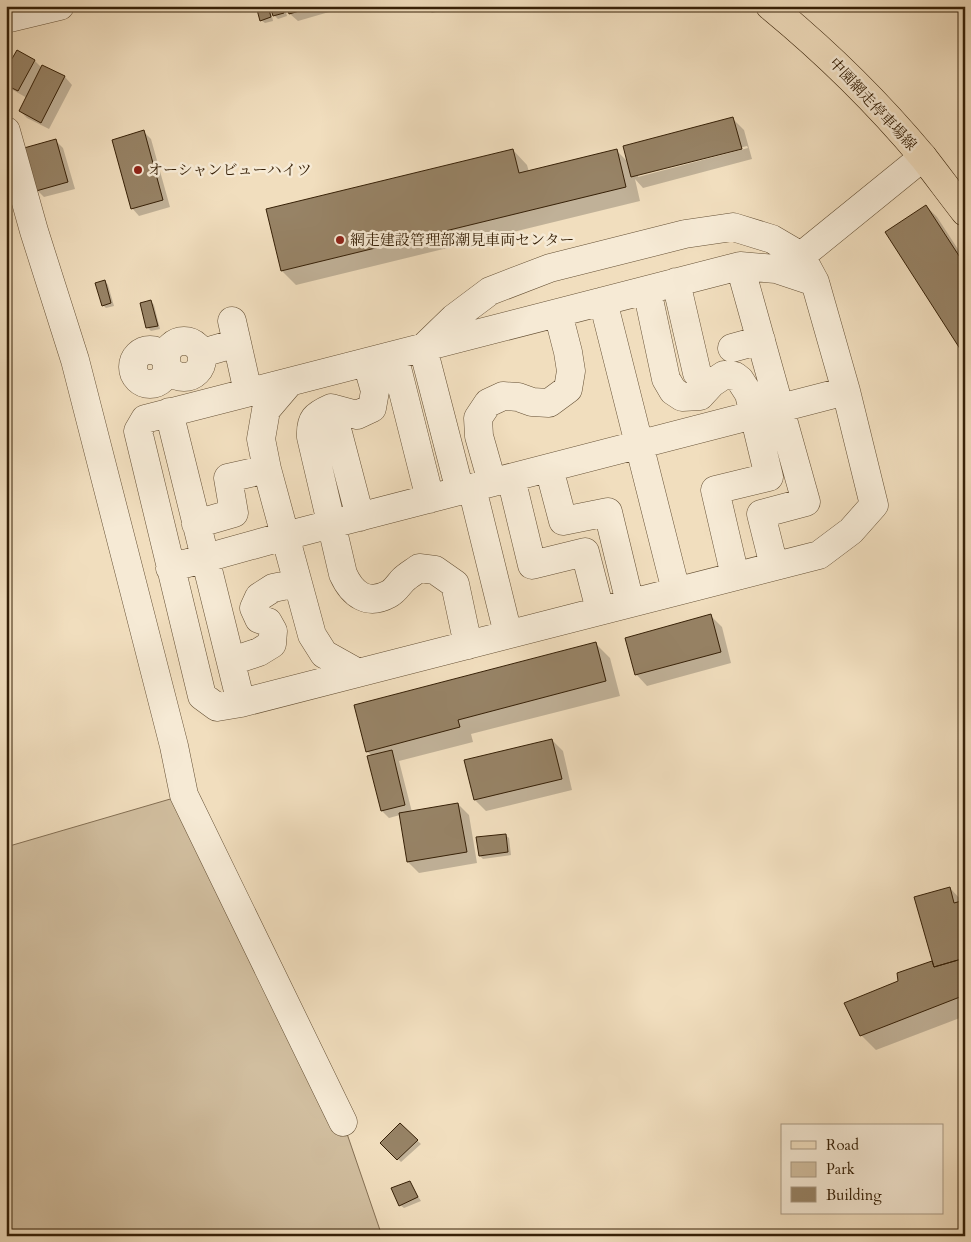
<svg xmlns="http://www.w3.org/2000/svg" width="971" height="1242" font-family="Cardo,'Noto Serif JP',serif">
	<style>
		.green { fill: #d1be9f; stroke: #846f53 }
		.shadow { fill: #0003; fill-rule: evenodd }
		.building { fill: #978366; stroke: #362007 }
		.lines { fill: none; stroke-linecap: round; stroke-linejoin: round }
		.minor-casing { stroke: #655035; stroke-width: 29 }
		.major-casing { stroke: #362007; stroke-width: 29 }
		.minor { stroke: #f6ead5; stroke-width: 28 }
		.major { stroke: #f1debe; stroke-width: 28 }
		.poi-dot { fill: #8f2418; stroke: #f6ead5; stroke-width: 2 }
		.labels { text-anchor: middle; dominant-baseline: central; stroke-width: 5; stroke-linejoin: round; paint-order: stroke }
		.street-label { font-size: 15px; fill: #362007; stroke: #f6ead5 }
		.poi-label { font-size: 15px; fill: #362007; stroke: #f6ead5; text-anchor: start }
	</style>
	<rect width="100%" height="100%" fill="#f1debe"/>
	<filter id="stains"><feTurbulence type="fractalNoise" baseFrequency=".004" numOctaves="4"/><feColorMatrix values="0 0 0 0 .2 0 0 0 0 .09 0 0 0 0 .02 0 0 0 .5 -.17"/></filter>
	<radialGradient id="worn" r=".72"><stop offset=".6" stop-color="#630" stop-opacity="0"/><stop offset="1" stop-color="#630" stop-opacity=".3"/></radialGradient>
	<path class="green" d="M184 795 343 1122 382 1236H6V847Z"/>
	<path class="shadow" d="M257 6H284L287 16 278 19 271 12 273 21 265 23 261 20Z
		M288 6H335L336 10 298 21 290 14Z
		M338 6H359L343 11Z
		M425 6H456L432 13Z
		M17 51 35 61 42 68 43 66 65 77 72 85 49 129 27 118 20 111 27 98 6 86V72Z
		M733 119 744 130 752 159 643 188 635 179 640 201 296 285 282 271 513 150 527 165 529 172 617 151 628 162ZM747 146 748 148 638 177V174Z
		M144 132 151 139 170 207 139 216 132 208Z
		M56 141 63 148 75 189 44 197 37 190Z
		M926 206 937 217 965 260V354L886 232Z
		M105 281 108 285 114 306 106 308 103 305Z
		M151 301 154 305 160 329 151 331 148 328Z
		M711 616 722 627 731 663 647 686 636 674Z
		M596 644 610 658 620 696 471 734 473 742 399 761 412 812 458 804 469 815 477 863 419 873 408 862 400 815 389 818 382 811 372 756 367 751Z
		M552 740 563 751 572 790 486 811 475 800 466 761Z
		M505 835 509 838 511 855 483 859 480 856Z
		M950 888 961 900V903L965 902V1016L876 1050 861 1035 900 982 898 974 933 961Z
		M400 1125 421 1144 401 1162 382 1143Z
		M409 1182 421 1201 404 1208 400 1205Z"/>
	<path class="building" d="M256 6H268L271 17 260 21Z
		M270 6H282L284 13 273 16Z
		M287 6H317L289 14Z
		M17 50 35 60 18 91 6 85V69Z
		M42 65 65 76 41 123 19 111Z
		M733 117 742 149 631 177 623 146Z
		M144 130 163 200 131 209 112 140Z
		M56 139 68 182 36 191 24 148Z
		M513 149 519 173 617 149 626 187 281 271 266 209Z
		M926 205 965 265 964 355 885 232Z
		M105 280 111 303 102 306 95 283Z
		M151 300 158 326 146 328 140 303Z
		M711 614 721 652 635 675 625 638Z
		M596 642 606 681 458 720 460 727 366 752 354 705Z
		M552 739 562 779 474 800 464 760Z
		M392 750 405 805 381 811 367 756Z
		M458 803 467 852 407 862 399 813Z
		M506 834 508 852 479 856 476 837Z
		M950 887 954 903 965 900V958L934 967 914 897Z
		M965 958V995L860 1036 844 1003 898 981 897 973 932 961 934 967Z
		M400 1123 418 1140 397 1160 380 1143Z
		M410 1181 418 1197 399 1206 391 1188Z"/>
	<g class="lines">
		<g class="minor-casing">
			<path id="minor" d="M6 19 60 6
				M6 131 34 231 75 360 174 746 184 795 343 1122
				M801 256 923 157
				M740 266 806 502 761 514 774 566
				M676 282 697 373
				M647 290 666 379 673 391 682 397 700 396 712 383 724 375 735 376 740 380 749 394 769 477 715 490 735 576
				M603 301 676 591
				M232 321 237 343
				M166 359a18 18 0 1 1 36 0a18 18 0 1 1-36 0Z
				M732 348 761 340
				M133 367a17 17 0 1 1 34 0a17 17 0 1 1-34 0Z
				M202 353 237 343 248 392
				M394 356 430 499
				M367 363 375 391 372 408 357 415 331 408C315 415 310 419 311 437L343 574C352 594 367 606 389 594 395 591 399 584 403 580 408 575 414 572 419 568L435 570 455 584 468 645
				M289 383 266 410 261 439 267 469 312 635 324 654 358 673 819 555 851 531 874 505 846 391 815 282 776 269 740 266 145 419 138 431 202 696 217 707 241 703 358 673
				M169 412 241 703
				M338 433 360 517
				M549 468 563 521 608 512 630 603
				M511 478 532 565 585 552 600 610
				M492 482 479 436 478 418 488 403 503 396 518 397 532 402 549 403 568 389 571 371 568 352 558 313
				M472 488 508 634
				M460 491 423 348 454 318 490 291 550 268 685 234 733 227 772 239 801 256 815 282
				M196 524 234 513 228 478 267 469
				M170 568 285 536 846 391
				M232 661 259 652 272 644 273 631 268 622 259 619 254 608 259 597 273 588 297 583"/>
		</g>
		<g class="major-casing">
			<path id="major" d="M770 6C826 52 877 102 923 157 937 175 951 194 965 212"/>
		</g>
		<use href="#minor" class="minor"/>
		<use href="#major" class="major"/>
	</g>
	<g class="poi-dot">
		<circle cx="138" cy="170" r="5"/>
		<circle cx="340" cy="240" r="5"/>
	</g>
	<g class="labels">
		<g class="street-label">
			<text transform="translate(873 104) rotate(47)">中園網走停車場線</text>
		</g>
		<g class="poi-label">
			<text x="148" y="170">オーシャンビューハイツ</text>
			<text x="350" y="240">網走建設管理部潮見車両センター</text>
		</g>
	</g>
	<rect width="971" height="1242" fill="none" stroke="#f1debe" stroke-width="25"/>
	<rect x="8" y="8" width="956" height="1227" fill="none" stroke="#362007" stroke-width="2.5"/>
	<rect x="12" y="12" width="946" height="1217" fill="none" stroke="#362007"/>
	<rect x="781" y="1124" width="162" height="90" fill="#f6ead5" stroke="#a99983"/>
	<rect x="791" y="1141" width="25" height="8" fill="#f1debe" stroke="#a99983"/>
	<text x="826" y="1150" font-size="15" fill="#362007">Road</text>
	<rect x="791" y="1162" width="25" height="15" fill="#d1be9f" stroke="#a99983"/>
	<text x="826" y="1174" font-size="15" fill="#362007">Park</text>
	<rect x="791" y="1187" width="25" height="15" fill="#978366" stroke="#a99983"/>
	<text x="826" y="1200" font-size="15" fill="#362007">Building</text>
	<rect width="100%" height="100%" filter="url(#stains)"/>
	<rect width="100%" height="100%" fill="url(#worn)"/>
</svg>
